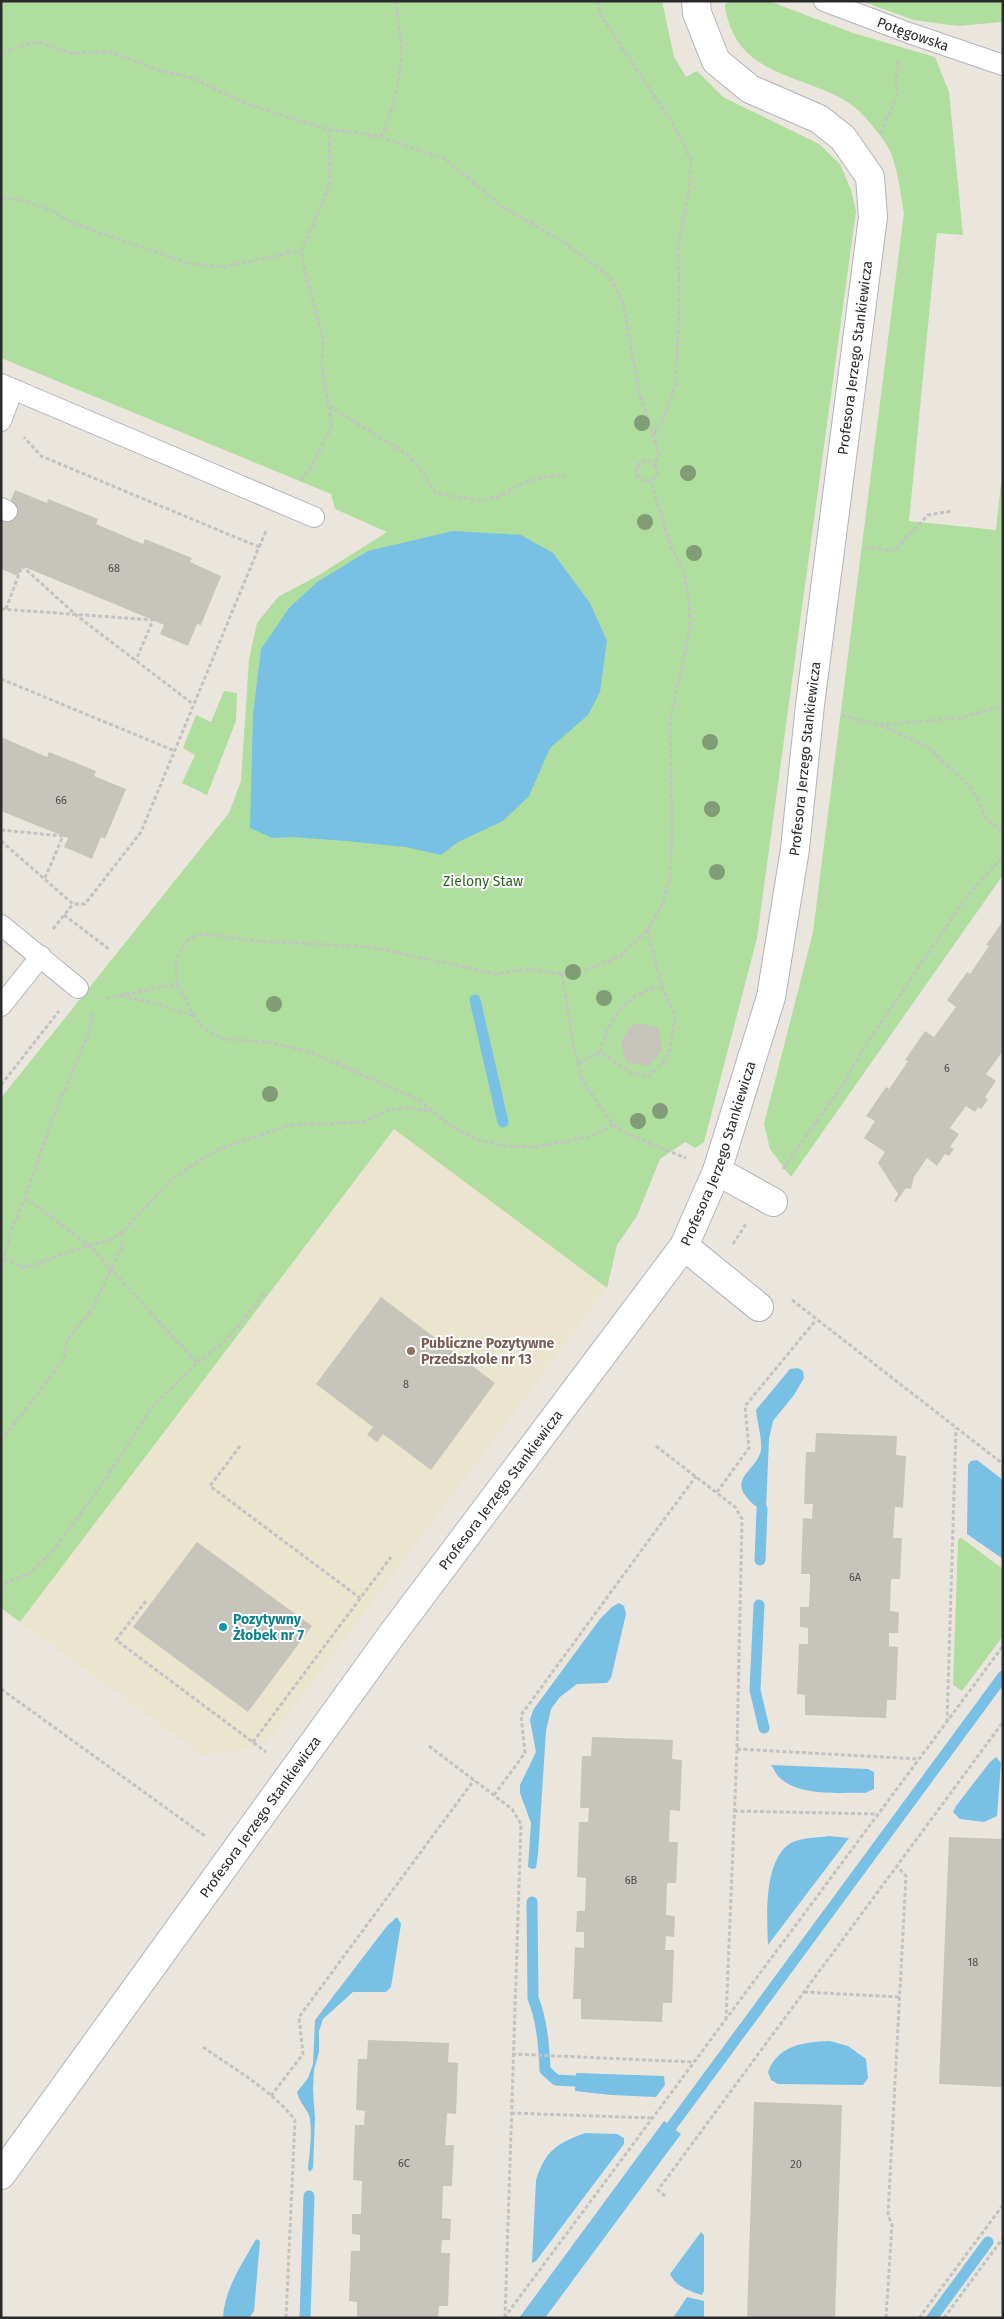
<svg xmlns="http://www.w3.org/2000/svg" width="1004" height="2319" font-family="'Fira Sans',sans-serif">
	<style>
		.education { fill: #ebe4ce }
		.green { fill: #afde9e }
		.water { fill: #78c1e5 }
		.lines { fill: none; stroke-linecap: round; stroke-linejoin: round }
		.stream { stroke: #78c1e5; stroke-width: 11 }
		.building { fill: #c7c4bc }
		.lane-casing { stroke: #b1b2bd; stroke-width: 22 }
		.street-casing { stroke: #b1b2bd; stroke-width: 30 }
		.path { stroke: #c3c3c3; stroke-width: 3; stroke-dasharray: 4 2.5; stroke-linecap: butt }
		.lane { stroke: #fff; stroke-width: 20 }
		.street { stroke: #fff; stroke-width: 28 }
		.tree { fill: #809d75 }
		.education-dot { fill: #8d6e63; stroke: #fff; stroke-width: 2 }
		.culture-dot { fill: #0f9aa8; stroke: #fff; stroke-width: 2 }
		.labels { text-anchor: middle; dominant-baseline: central; stroke-width: 4; stroke-linejoin: round; paint-order: stroke }
		.number-label { font-size: 11px; fill: #51504e }
		.street-label { font-size: 14px; fill: #2a2a2a; stroke: #fff }
		.park-label { font-size: 14px; fill: #296220; stroke: #fff }
		.education-label { font-size: 14px; font-weight: bold; fill: #785e54; stroke: #fff; text-anchor: start }
		.culture-label { font-size: 14px; font-weight: bold; fill: #0d838f; stroke: #fff; text-anchor: start }
	</style>
	<rect width="100%" height="100%" fill="#ebe6dd"/>
	<path class="education" d="M395 1129 607 1288 265 1746 258 1741 253 1748 202 1755 20 1622Z"/>
	<path class="green" d="M1 1H662L674 57 686 77 697 71 723 97 819 144 840 164 851 190 856 211 757 938 704 1142 695 1148 685 1142 660 1159 637 1216 617 1245 607 1288 394 1129 20 1622 1 1608V1098L229 813 241 781 249 659 257 623 278 597 319 575 387 532 335 509 331 494 1 358Z
		M732 1H769L853 33 935 57 949 92 963 235 937 233 909 521 996 530 1003 464V875L791 1177 770 1149 764 1124 813 932 904 213C900 192 898 166 888 147 883 138 867 119 859 111 821 76 750 82 730 26 728 19 725 12 725 4Z
		M861 1H1003V22L958 26 914 20Z
		M224 691 237 693 236 721 207 795 182 783 195 755 183 748 196 715 211 722Z
		M960 1537 1003 1569V1636L962 1691 953 1685 958 1541Z"/>
	<path class="water" d="M453 531 521 535 553 553 590 603 607 641 600 692 588 715 550 748 529 796 503 821 458 842 441 855 405 847 346 841 293 837 272 838 250 828 253 714 261 649 289 608 317 582 368 551Z
		M798 1368 803 1371 804 1378 794 1395 773 1421 769 1439 766 1509C758 1509 755 1506 749 1500 727 1478 759 1469 761 1449 762 1437 757 1422 756 1410L790 1369Z
		M977 1460 1003 1480V1559L967 1534 968 1465 971 1461Z
		M619 1603 624 1606 626 1614 611 1678 607 1683 577 1684 560 1697 551 1709 546 1731 538 1855 536 1868 532 1869 528 1867 531 1823 520 1793V1785L536 1752 530 1720 533 1710 600 1619 612 1607Z
		M996 1757 1001 1763 997 1816 984 1822 960 1819 953 1812 956 1806 990 1762Z
		M771 1765 868 1769 874 1772V1789L865 1793C839 1792 801 1797 780 1778 776 1775 774 1769 771 1765Z
		M829 1836 849 1838 768 1945C767 1917 763 1860 791 1843 802 1837 817 1838 829 1836Z
		M397 1917 401 1924 391 1987 386 1992H353L323 2019 319 2031V2052L314 2070 313 2090 315 2118 313 2168 310 2172 308 2169C309 2156 314 2125 308 2113 303 2104 300 2103 297 2092L308 2078 313 2064 315 2020 387 1926Z
		M830 2041 848 2046 866 2059 868 2078 863 2085 778 2084 771 2080 768 2072C778 2045 804 2042 830 2041Z
		M576 2073 664 2076 665 2085 656 2097 611 2095 575 2091Z
		M664 2121 681 2134 545 2318H519Z
		M585 2133 617 2134 624 2138V2144L536 2261 532 2263 536 2180C546 2150 556 2144 585 2133Z
		M701 2232 704 2235V2291L702 2295C691 2292 675 2286 670 2274Z
		M256 2239 260 2241 254 2311 249 2318H223C224 2289 243 2263 256 2239Z
		M687 2297 704 2301V2318H673Z"/>
	<g class="lines">
		<path class="stream" d="M475 1000 503 1122
			M760 1560 762 1509
			M759 1605 755 1690 764 1728
			M532 1902 533 1998C542 2021 544 2045 545 2070L556 2080 575 2081
			M671 2127 1003 1676
			M305 2318 309 2196
			M932 2318 988 2242"/>
	</g>
	<path class="building" d="M15 490 47 503 48 499 98 519 96 524 143 544 145 539 192 558 190 562 221 576 201 625 197 624 188 646 160 634 164 625 153 620 22 566 18 576 1 569V524Z
		M1 737 47 757 49 752 96 771 94 776 126 789 105 839 101 837 92 859 64 847 68 838 1 811Z
		M1003 921V1051L986 1074 996 1081 985 1097 988 1100 981 1109 978 1107 975 1112 966 1106 950 1128 959 1134 950 1147 954 1149 949 1156 945 1154 937 1166 927 1158 914 1177 911 1189 906 1188 896 1202 894 1201 898 1194 878 1163 885 1152 864 1138 875 1121 866 1116 886 1087 889 1089 908 1061 905 1060 925 1031 934 1037 956 1007 947 1000 967 972 970 974 989 946 986 945Z
		M634 1023 658 1027 662 1050 649 1066 627 1063 620 1042Z
		M381 1297 495 1383 431 1470 383 1434 377 1442 367 1435 373 1427 316 1384Z
		M816 1433 897 1436 896 1455 906 1456 903 1508 895 1507 893 1538H902L900 1579H891L890 1611 899 1612 898 1633H889V1646L898 1647 896 1700H887L886 1718 805 1715V1695L797 1694 799 1644H808V1628L800 1627V1607H809L810 1584V1574H801L803 1518 812 1519 813 1504H804L806 1452H815Z
		M197 1542 312 1626 248 1712 133 1627Z
		M592 1737 673 1740 672 1759 682 1760 680 1811 670 1810 669 1842H678L676 1883H667L666 1915 675 1916 674 1937 666 1936 665 1950H674L672 2003H663L662 2022 581 2019V1999H573L575 1947 584 1948V1932H576L577 1911H585L586 1878 577 1877 579 1822H588L589 1808H580L582 1756H591Z
		M949 1837 1003 1839V2087L939 2084Z
		M368 2040 449 2043 448 2062 458 2063 456 2114 447 2113 445 2145H454L452 2186H443L442 2218 451 2219 450 2240H442L441 2253H450L448 2306H439L438 2318H357V2302L349 2301 351 2251H360V2235L352 2234V2214H361L362 2181 353 2180 355 2125H364L365 2111 356 2110 358 2059H367Z
		M754 2102 842 2105 835 2318H747Z"/>
	<g class="lines">
		<g class="lane-casing">
			<g id="lane">
				<path id="s1" d="M824 1 909 33 1003 65"/>
				<path d="M1 384 314 517"/>
				<path d="M1 421 13 389"/>
				<path d="M1 508 7 511"/>
				<path d="M1 925 78 988"/>
				<path d="M1 1006 41 956"/>
			</g>
		</g>
		<g class="street-casing">
			<g id="street">
				<path d="M717 1171 773 1202"/>
				<path d="M684 1246 759 1307"/>
				<path id="s2" d="M1 2175 393 1633 684 1246 717 1171 771 997 795 849 810 705 873 217 870 177 843 138 819 119 750 89 716 61 697 13 696 1"/>
			</g>
		</g>
		<path class="path" d="M597 1 602 17 671 121 691 159 689 191 678 245 679 304 676 383 665 415 653 437
			M1 52 36 42 70 53 111 52 158 70 192 78 245 103 329 130 356 132 381 137 445 159 501 206 562 241 610 277 623 303 640 395 659 454 655 464 657 473 651 481H643L637 476 636 468 640 462 648 460 655 464
			M881 133 897 95 896 77 899 60
			M381 137C392 110 400 85 401 55 402 38 397 19 396 1
			M1 198 20 200 49 209 73 223 186 263 224 267 302 250
			M329 406 407 454 420 468 435 493 479 500 497 497 523 483 544 477 566 475
			M301 479 311 468 332 425 322 369 323 339 303 264 302 250 330 184 329 130
			M259 547 267 529
			M865 547 894 551 928 515 952 511
			M1 609 153 620 136 660
			M6 609 22 566 76 615 193 704
			M1 679 175 751
			M842 715 880 725 960 718 1003 706
			M880 725 927 746 971 788 988 821 1003 832
			M1 830 63 836 45 878
			M1 841 73 904H85L141 832 259 547 41 456 24 437
			M64 915 109 949
			M53 929 73 904
			M647 930 662 987 675 1016 670 1050 664 1061 649 1076 633 1074 600 1052C607 1028 618 1003 643 992 648 989 656 988 662 987
			M562 974 574 1049 583 1082 613 1124 630 1135 686 1158
			M121 996 158 1004 192 1015
			M106 998 177 984
			M578 1063 600 1052
			M1 1085 59 1011
			M613 1124 597 1134 571 1141 533 1147 505 1146 475 1139 448 1124 419 1100 310 1052 267 1042 223 1039 203 1028 193 1015 177 984 176 960 186 940 202 934 258 941 371 947 497 974 526 969 562 974 586 970 620 956 647 930 661 908 670 879 672 826 670 721 690 628 689 601 684 573 671 547 651 481
			M783 1169 844 1083 863 1049 968 895 1003 857
			M25 1198 89 1245 197 1363
			M733 1244 746 1224
			M4 1258 22 1267H27L89 1245 109 1241 123 1231 173 1178 217 1150 290 1125 364 1122 388 1110 409 1107 432 1112
			M1 1268 13 1225 25 1198 52 1120 89 1033 93 1013
			M792 1300 1003 1464
			M1 1441 64 1359 67 1340 93 1308 121 1248 123 1232
			M240 1446 210 1486 360 1598
			M656 1446 735 1507 742 1519 737 1749 726 2019
			M717 1492 749 1448 745 1406 816 1320
			M1 1590 7 1582 30 1573 54 1549 104 1482 152 1407 197 1363 226 1340 264 1294
			M146 1601 116 1640 266 1752
			M1 1689 205 1836
			M947 1722 956 1428
			M253 1742 391 1557
			M429 1746 512 1809 521 1824 505 2317
			M737 1749 919 1759
			M494 1795 525 1753 521 1715 696 1476
			M734 1811 878 1814
			M804 1992 900 1997
			M203 2047C234 2069 272 2090 295 2120L286 2318
			M512 2054 693 2062
			M271 2096 303 2054 299 2017 474 1780
			M511 2113 652 2118
			M665 2196 658 2190 1003 1722
			M504 2318 1003 1646
			M886 2318 892 2225 888 2215 906 1876 897 1866
			M919 2318 1003 2205
			M944 2318 1003 2238"/>
		<use href="#lane" class="lane"/>
		<use href="#street" class="street"/>
	</g>
	<g class="tree">
		<circle cx="642" cy="423" r="8"/>
		<circle cx="688" cy="473" r="8"/>
		<circle cx="645" cy="522" r="8"/>
		<circle cx="694" cy="553" r="8"/>
		<circle cx="710" cy="742" r="8"/>
		<circle cx="712" cy="809" r="8"/>
		<circle cx="717" cy="872" r="8"/>
		<circle cx="573" cy="972" r="8"/>
		<circle cx="604" cy="998" r="8"/>
		<circle cx="274" cy="1004" r="8"/>
		<circle cx="270" cy="1094" r="8"/>
		<circle cx="660" cy="1111" r="8"/>
		<circle cx="638" cy="1121" r="8"/>
	</g>
	<circle class="education-dot" cx="411" cy="1351" r="5"/>
	<circle class="culture-dot" cx="223" cy="1627" r="5"/>
	<g class="labels">
		<g class="number-label">
			<text x="114" y="568">68</text>
			<text x="61" y="800">66</text>
			<text x="947" y="1068">6</text>
			<text x="406" y="1384">8</text>
			<text x="855" y="1577">6A</text>
			<text x="631" y="1880">6B</text>
			<text x="973" y="1962">18</text>
			<text x="404" y="2163">6C</text>
			<text x="796" y="2164">20</text>
		</g>
		<g class="street-label">
			<text stroke="none"><textPath href="#s1" startOffset="95">Potęgowska</textPath></text>
			<text stroke="none"><textPath href="#s2" startOffset="2062">Profesora Jerzego Stankiewicza</textPath></text>
			<text stroke="none"><textPath href="#s2" startOffset="1658">Profesora Jerzego Stankiewicza</textPath></text>
			<text stroke="none"><textPath href="#s2" startOffset="1252">Profesora Jerzego Stankiewicza</textPath></text>
			<text stroke="none"><textPath href="#s2" startOffset="848">Profesora Jerzego Stankiewicza</textPath></text>
			<text stroke="none"><textPath href="#s2" startOffset="442">Profesora Jerzego Stankiewicza</textPath></text>
		</g>
		<g class="park-label">
			<text x="483" y="881">Zielony Staw</text>
		</g>
		<g class="education-label">
			<text x="421" y="1343">Publiczne Pozytywne<tspan x="421" dy="16">Przedszkole nr 13</tspan></text>
		</g>
		<g class="culture-label">
			<text x="233" y="1619">Pozytywny<tspan x="233" dy="16">Żłobek nr 7</tspan></text>
		</g>
	</g>
	<rect width="1004" height="2319" fill="none" stroke="#2a2a2a" stroke-width="5"/>
</svg>
